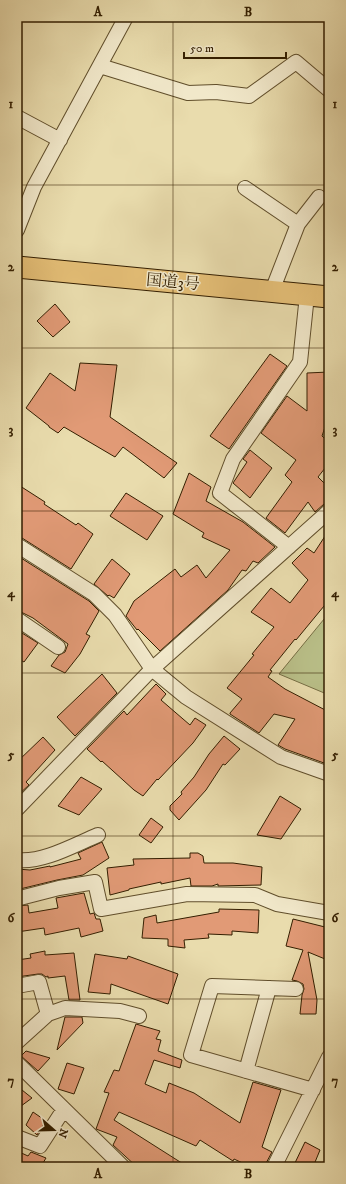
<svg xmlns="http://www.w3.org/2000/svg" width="346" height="1184" font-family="'IM FELL DW Pica','Noto Serif JP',serif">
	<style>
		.green { fill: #b9bf88; stroke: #766e44 }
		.building { fill: #e19a76; stroke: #331e00 }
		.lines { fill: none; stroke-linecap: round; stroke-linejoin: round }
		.minor-casing { stroke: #604e2b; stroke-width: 16 }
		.highway-casing { stroke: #331e00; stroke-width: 23 }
		.minor { stroke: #f1e8ca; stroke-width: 14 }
		.highway { stroke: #e4be76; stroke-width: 21 }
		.grid { fill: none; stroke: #331e00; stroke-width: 1; stroke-opacity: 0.55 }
		.labels { text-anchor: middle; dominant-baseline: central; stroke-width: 3; stroke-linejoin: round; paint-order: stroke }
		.street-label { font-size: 16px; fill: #331e00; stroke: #f1e8ca }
		.neatline { fill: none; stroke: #331e00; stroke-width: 1.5 }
		.grid-label { font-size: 13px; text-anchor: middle; font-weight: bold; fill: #331e00 }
	</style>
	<rect width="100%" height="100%" fill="#e9dcad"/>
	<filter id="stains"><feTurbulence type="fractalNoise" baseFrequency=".005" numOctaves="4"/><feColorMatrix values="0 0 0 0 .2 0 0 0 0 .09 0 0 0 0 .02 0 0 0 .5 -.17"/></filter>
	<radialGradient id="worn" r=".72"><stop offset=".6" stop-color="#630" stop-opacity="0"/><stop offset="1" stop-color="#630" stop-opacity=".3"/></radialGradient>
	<path class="green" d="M329 613V695L279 674Z"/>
	<path class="building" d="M55 304 70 322 53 337 37 321Z
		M270 354 287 366 229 449 210 436Z
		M80 363 117 365 110 417 177 463 164 478 123 447 115 457 64 427 58 433 49 427V426L26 408 50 373 75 391Z
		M329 372V415L322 436 329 443V463L318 477 329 488V503L324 504 315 512 308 502 285 533 266 518 292 482 285 475 296 460 261 433 287 396 307 411V373Z
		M250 450 272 468 250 498 233 483 247 462 243 459Z
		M189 473 211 487 206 501 243 522 275 547 258 563 253 561 246 571 242 570 228 590 160 651 138 629 137 630 126 616 134 601 175 569 181 577 197 565 206 578 230 550 202 537 204 533 173 514Z
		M17 484 45 502 44 504 76 525 78 523 93 534 71 569 22 538 17 537Z
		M126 493 163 516 147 540 110 516Z
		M329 530V600L296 640 295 639 270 670 272 671 268 677 285 689 329 712V756L324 763 285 749 278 745 295 719 274 714 259 733 230 714V713L242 699 227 688 254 655 252 654 274 627 251 612 271 588 290 603 308 580 292 563 307 548 314 553Z
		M21 558 89 601 99 611 86 634 90 636 80 654 65 673 51 666 59 655 65 652 68 644 33 618 17 610V563Z
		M112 559 130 574 114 598 109 595 108 596 94 584Z
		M22 633 38 643 24 662 17 658V641Z
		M102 674 117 693 75 736 57 717Z
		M156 684 166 694 161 700 190 725 195 718 206 725 193 743 158 780 157 779 143 796 134 790 102 761 101 762 87 749 124 711 127 715Z
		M224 736 240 749 225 765 223 764 206 790 179 820 170 810V806L182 794 181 792 194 777 209 754Z
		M43 737 55 750 26 782 29 785 17 796V762Z
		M81 777 102 789 79 815 58 806Z
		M280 796 301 809 281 839 257 835Z
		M151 818 163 827 151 843 139 835Z
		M102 842 109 858 83 875 57 880 20 889H17V869L30 870 50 866V867L81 859 78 853Z
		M190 853H198L203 856 204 863H233L262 867 261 885 218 886V884L212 886H191L190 878 161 884V882L129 889V890L110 895 107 868 134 865 133 859 190 858Z
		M84 893 90 914 94 913 96 919H100L103 931 81 937 79 928 45 935 44 928 17 932V906L28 905 29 913 58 908 56 898Z
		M219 909 259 910 258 933 232 931V935L208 934 209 938 184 940 185 948 168 946V939L142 938 144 918 156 915 157 923 219 912Z
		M293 919 329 928V943L325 959 308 952 317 1000 316 1014H300L302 995 304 989 303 984 297 981 292 980 303 950 286 946Z
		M45 951V955L74 953 80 1000H69L65 976 48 978V976L46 977 42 974H38L17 977V960L31 958 30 954Z
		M95 954 127 959 128 956 178 974 168 1004 111 984 110 994 88 992Z
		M65 1017H82L83 1023 57 1050Z
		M136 1024 160 1031 156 1039 161 1040 158 1051 182 1060 180 1068 154 1060 145 1084 166 1093 169 1083 194 1093 240 1123 253 1082 281 1090 262 1147 272 1152 264 1167H251L234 1159 233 1161 200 1140 196 1146 119 1112 114 1120 188 1167H137L113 1145 117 1137 96 1129 109 1093 104 1092 114 1070 119 1071Z
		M26 1051 50 1058 38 1071 21 1056Z
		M67 1063 84 1068 74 1094 58 1089Z
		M17 1086 32 1098 17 1109Z
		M33 1112 46 1121 37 1135 26 1125Z
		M305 1142 320 1150 313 1167H293Z
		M17 1151 28 1156 31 1152 46 1158 43 1163 51 1167H17Z"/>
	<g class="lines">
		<g class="minor-casing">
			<path id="minor" d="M100 66 188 93 216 92 249 96 296 62 329 90
				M17 117 60 140
				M245 188 298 224 272 291
				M298 224 319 197
				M17 230 34 187 126 17
				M17 545 94 594 115 615 152 669 186 697 281 757 329 774
				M289 547 220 493 233 459 300 362 307 295
				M17 619 58 647
				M17 809 152 669 329 511
				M17 860C43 863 74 845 98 835
				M17 897 20 898 59 888 95 882 101 909 187 894 255 895 277 904 329 913
				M17 986 39 982 48 1014
				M296 989 212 986 191 1055 313 1090
				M17 1042 48 1014 65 1008 120 1011 139 1016
				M17 1063 123 1167
				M246 1071 269 988
				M17 1137 40 1146 64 1109
				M274 1167 329 1057"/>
		</g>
		<g class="highway-casing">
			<path id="highway" d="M17 267 329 297"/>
		</g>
		<use href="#minor" class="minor"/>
		<use href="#highway" class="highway"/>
	</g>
	<path class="grid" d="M173 17V1167M17 185H329M17 348H329M17 511H329M17 673H329M17 836H329M17 999H329"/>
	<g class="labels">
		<g class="street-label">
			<text transform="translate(173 282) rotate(5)">国道3号</text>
		</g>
	</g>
	<rect width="346" height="1184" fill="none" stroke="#e9dcad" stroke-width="44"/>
	<g transform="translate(54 1130) rotate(110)" stroke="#f1e8ca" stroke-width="3" paint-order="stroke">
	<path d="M0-3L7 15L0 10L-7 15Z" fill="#331e00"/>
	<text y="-6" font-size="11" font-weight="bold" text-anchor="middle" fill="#331e00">N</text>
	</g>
	<path d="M184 52v6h102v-6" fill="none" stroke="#331e00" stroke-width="2"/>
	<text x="190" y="52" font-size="12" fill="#331e00" stroke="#f1e8ca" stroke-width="3" paint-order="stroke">50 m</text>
	<rect x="22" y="22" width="302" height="1140" class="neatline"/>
	<g class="grid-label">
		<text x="98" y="16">A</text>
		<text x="248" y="16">B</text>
		<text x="11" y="108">1</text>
		<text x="335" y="108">1</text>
		<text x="11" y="271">2</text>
		<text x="335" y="271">2</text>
		<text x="11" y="434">3</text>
		<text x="335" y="434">3</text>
		<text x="11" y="597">4</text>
		<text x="335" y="597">4</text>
		<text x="11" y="759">5</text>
		<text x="335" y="759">5</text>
		<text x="11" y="922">6</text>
		<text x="335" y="922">6</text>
		<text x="11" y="1085">7</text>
		<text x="335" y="1085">7</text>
		<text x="98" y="1178">A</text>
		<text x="248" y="1178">B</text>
	</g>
	<rect width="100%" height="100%" filter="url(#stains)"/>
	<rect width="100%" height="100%" fill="url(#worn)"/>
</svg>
